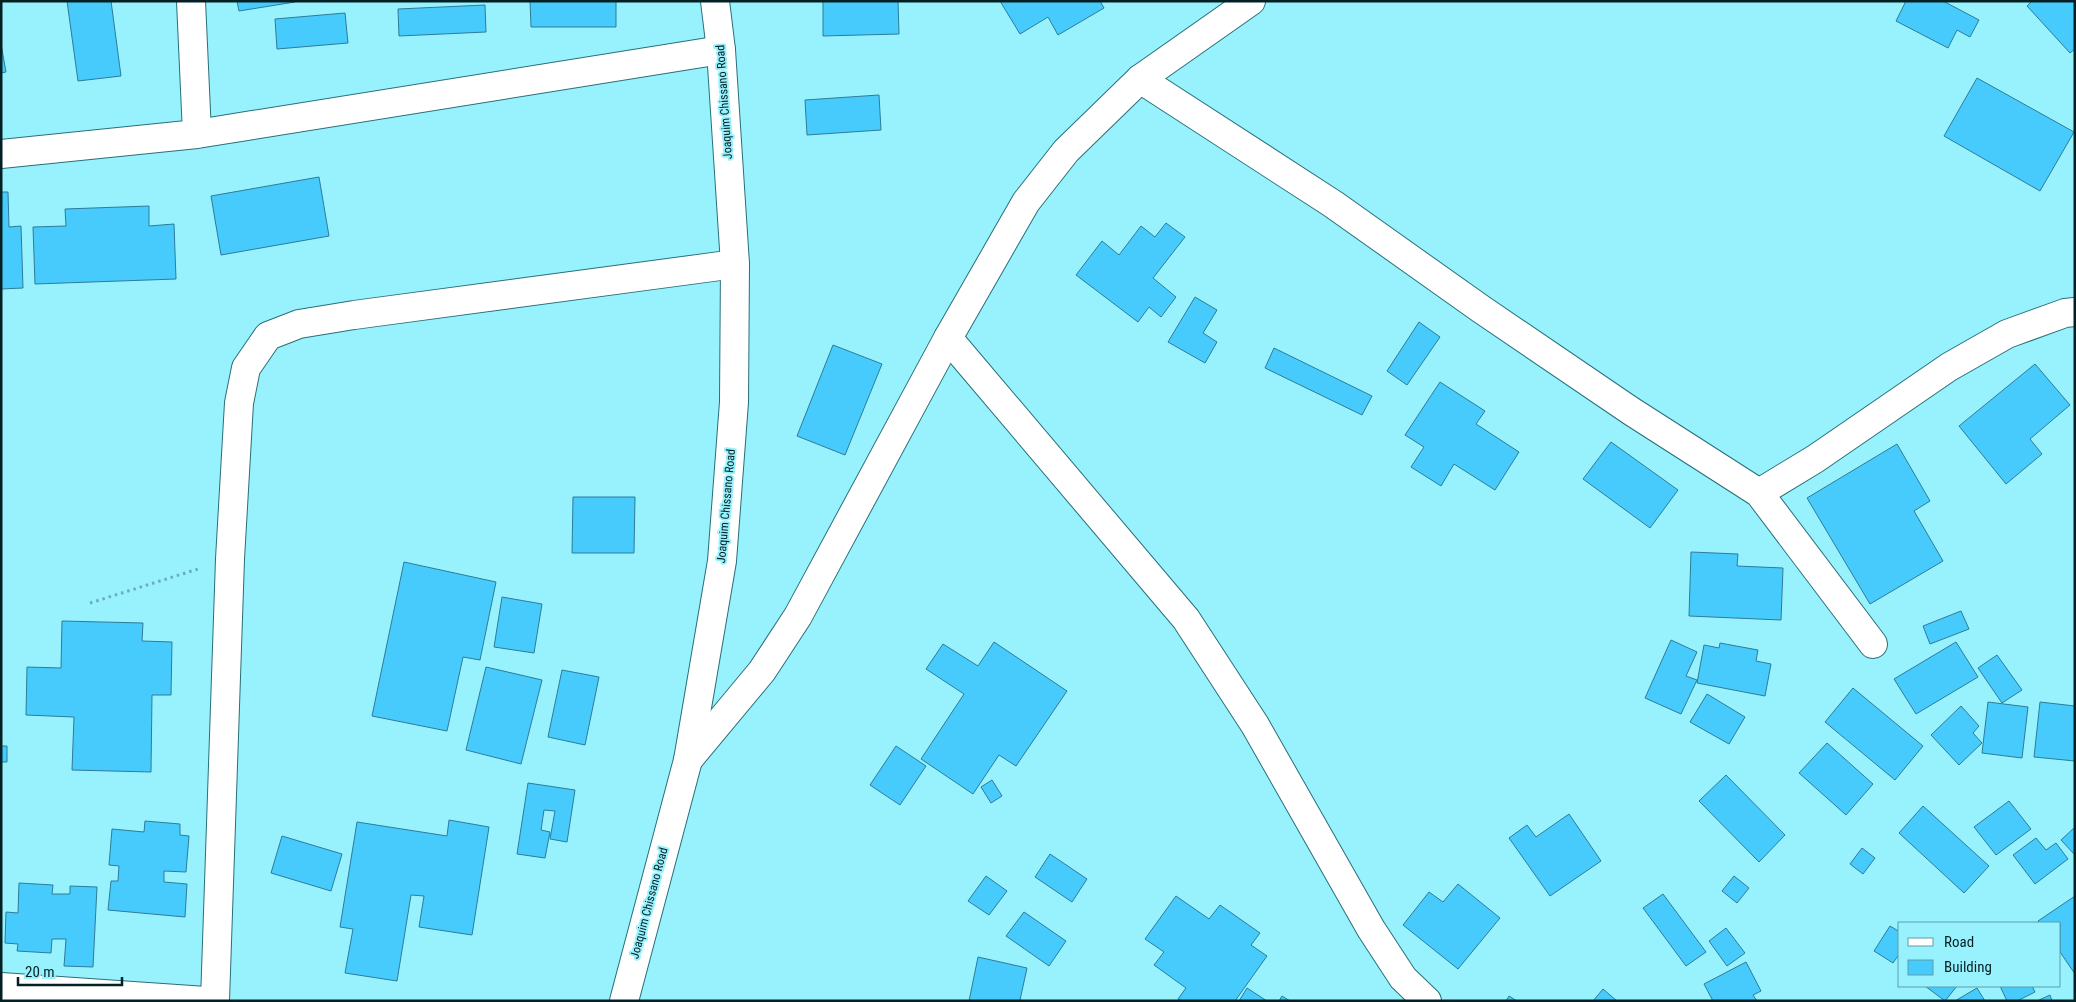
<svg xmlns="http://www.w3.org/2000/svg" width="2076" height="1002" font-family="'Roboto Condensed',sans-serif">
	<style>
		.building { fill: #47cbfc; stroke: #2d7c9a }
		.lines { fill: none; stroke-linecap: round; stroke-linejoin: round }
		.minor-casing { stroke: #296f78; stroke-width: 30 }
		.tertiary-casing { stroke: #296f78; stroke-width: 30 }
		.trunk-casing { stroke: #296f78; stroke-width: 30 }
		.path { stroke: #68afb8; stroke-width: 3; stroke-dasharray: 2.5 4; stroke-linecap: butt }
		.minor { stroke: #fff; stroke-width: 28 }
		.tertiary { stroke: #fff; stroke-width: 28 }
		.trunk { stroke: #fff; stroke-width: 28 }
		.labels { text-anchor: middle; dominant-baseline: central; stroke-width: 4; stroke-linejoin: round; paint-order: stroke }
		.street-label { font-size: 12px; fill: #032024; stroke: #98f2fe }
	</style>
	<rect width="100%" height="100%" fill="#98f2fe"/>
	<path class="building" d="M67 1H111L121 76 78 81Z
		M237 1H295V2L239 11Z
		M530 1H616V27H531Z
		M823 1H898L899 34 823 36Z
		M1000 1H1100L1104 8 1058 35 1048 17 1020 34Z
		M1906 1H1943L1979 20 1970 37 1957 30 1948 48 1896 21Z
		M2032 1H2075V49L2070 53 2027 6Z
		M485 5 486 32 399 36 398 9Z
		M345 13 348 43 277 49 275 19Z
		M1 44 6 72 1 73Z
		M1977 78 2074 132 2040 191 1944 136Z
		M879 95 881 130 807 135 805 100Z
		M319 177 329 236 221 255 211 196Z
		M1 192H8L9 227 21 226 23 288 1 289Z
		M149 206V226L174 224 176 279 35 284 33 227 66 226 65 209Z
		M1166 223 1185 237 1153 278 1176 297 1161 317 1149 307 1138 322 1076 275 1102 241 1119 255 1141 226 1155 237Z
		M1195 297 1217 310 1203 333 1217 342 1205 363 1168 342Z
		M1419 322 1440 337 1407 385 1387 371Z
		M833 345 882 364 845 455 797 436Z
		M1274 348 1372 396 1362 415 1265 368Z
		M2035 364 2070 405 2030 439 2042 454 2006 484 1959 426Z
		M1440 382 1485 411 1476 424 1519 452 1495 490 1454 464 1441 486 1411 467 1424 447 1405 435Z
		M1611 442 1678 490 1650 528 1583 479Z
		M1897 444 1930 501 1914 511 1943 561 1870 604 1807 498Z
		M573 497H635L634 553H572Z
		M1691 552 1738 554 1737 566 1783 568 1781 620 1689 616Z
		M404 562 496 582 480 660 463 657 447 731 372 716Z
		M502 597 542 604 534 653 494 647Z
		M1961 611 1969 629 1930 644 1923 626Z
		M62 621 143 623 142 641 172 642 171 695H152L151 772 72 770 74 717 26 715 27 667 61 668Z
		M1671 640 1697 652 1686 676 1697 680 1681 714 1645 698Z
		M994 642 1067 691 1016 766 999 755 973 794 921 759 964 694 926 669 943 644 978 666Z
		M1956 642 1978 677 1916 714 1894 679Z
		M1720 643 1758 650 1756 661 1771 664 1765 696 1697 683 1704 645 1719 648Z
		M1997 655 2022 690 2002 703 1978 668Z
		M486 667 542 680 521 764 466 750Z
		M562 670 599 677 585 745 548 737Z
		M1853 688 1923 746 1895 780 1825 722Z
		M1707 694 1745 717 1729 744 1690 722Z
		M1988 702 2028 707 2022 758 1982 753Z
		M2040 702 2075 706V761L2034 757Z
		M1961 706 1979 726 1973 733 1982 743 1959 765 1931 735Z
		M1827 743 1873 784 1846 815 1799 773Z
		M1 746H7V762H1Z
		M896 746 926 766 900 805 870 785Z
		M1726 775 1785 835 1759 862 1699 801Z
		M992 780 1002 796 991 803 981 787Z
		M528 783 575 790 567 842 550 839 555 811 544 810 541 830 550 832 545 858 517 854Z
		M2009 801 2031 829 1996 855 1974 827Z
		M1923 806 1989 866 1964 893 1899 833Z
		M1569 814 1601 861 1550 896 1509 838 1527 825 1536 837Z
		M449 820 489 827 472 935 419 927 424 896 411 895 397 981 345 973 353 929 340 927 357 822 447 836Z
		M145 821 180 824V835L189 836 186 872 164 871V882L187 884 185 917 108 910 111 881H118L119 866 109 865 112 829 144 832Z
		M2075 827V855L2061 840Z
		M282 836 342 854 331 891 271 873Z
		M2036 838 2046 850 2056 843 2068 859 2035 884 2013 855Z
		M1862 848 1875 858 1863 874 1850 864Z
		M1050 854 1087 879 1072 902 1035 877Z
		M986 876 1007 891 989 915 968 901Z
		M1734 876 1749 888 1737 903 1722 891Z
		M19 883 53 885 52 894H70V886L97 887 93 967 64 966 66 939H52L51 953 17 951 18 944 5 943 6 912 18 913Z
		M1458 884 1500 918 1458 969 1403 925 1429 892 1443 902Z
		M1663 894 1706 952 1686 966 1643 908Z
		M1176 896 1209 919 1220 905 1260 933 1251 945 1267 956 1235 1001H1182L1178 999 1186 988 1154 965 1164 952 1145 939Z
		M2075 896V974L2060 952V923H2040L2038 921Z
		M1024 912 1066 941 1049 966 1006 936Z
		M1890 926 1900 932V953L1893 963 1874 951Z
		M1726 928 1745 953 1727 966 1709 941Z
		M978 957 1027 968 1020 1000 1024 1001H969Z
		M1746 962 1761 991 1753 995 1757 1001H1713L1704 984Z
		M1925 986H1957L1945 1001Z
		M2000 986H2032L2035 992 2017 1001H2007Z
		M1247 988 1267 1001H1239Z
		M1977 988 1985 1001H1955Z
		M1603 989 1617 1001H1593Z
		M2050 995 2052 1001H2037Z
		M1282 996 1290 1001H1279Z
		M1509 996 1517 1001H1506Z"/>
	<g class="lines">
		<g class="minor-casing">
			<path id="minor" d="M191 1 197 134
				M1140 79 1333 204 1481 309 1631 411 1759 493 1873 644
				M1 154 197 134 721 50
				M948 338 1186 619 1255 725 1371 929 1403 978 1427 1001
				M1759 493 1815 459 1949 367 2007 334 2065 313 2075 312
				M1 987 206 1001
				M215 1001 230 559 239 403 246 368 268 336 299 324 354 315 735 264"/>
		</g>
		<g class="tertiary-casing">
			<path id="tertiary" d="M688 760 762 671 798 616 948 338 1026 202 1066 151 1140 79 1251 1"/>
		</g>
		<g class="trunk-casing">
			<path id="trunk" d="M624 1001 688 760 722 561 734 402 735 264 721 50 715 1"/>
		</g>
		<path class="path" d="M90 603 198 569"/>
		<use href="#minor" class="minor"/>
		<use href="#tertiary" class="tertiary"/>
		<use href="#trunk" class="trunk"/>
	</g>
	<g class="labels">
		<g class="street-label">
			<text transform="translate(724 102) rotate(-94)">Joaquim Chissano Road</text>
			<text transform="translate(726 506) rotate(-85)">Joaquim Chissano Road</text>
			<text transform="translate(649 903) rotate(-75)">Joaquim Chissano Road</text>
		</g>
	</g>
	<rect width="2076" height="1002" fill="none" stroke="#032024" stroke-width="5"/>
	<rect x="1898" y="922" width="162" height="65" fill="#98f2fe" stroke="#5c9ea7"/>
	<rect x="1908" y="938" width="25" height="8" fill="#ffffff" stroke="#5c9ea7"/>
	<text x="1944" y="947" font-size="15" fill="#032024">Road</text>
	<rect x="1908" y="960" width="25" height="15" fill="#47cbfc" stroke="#5c9ea7"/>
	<text x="1944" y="972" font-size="15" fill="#032024">Building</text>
	<path d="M18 977v8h104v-8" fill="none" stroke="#032024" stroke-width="2.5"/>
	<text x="25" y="977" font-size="15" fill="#032024" stroke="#98f2fe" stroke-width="4" paint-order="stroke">20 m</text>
</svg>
